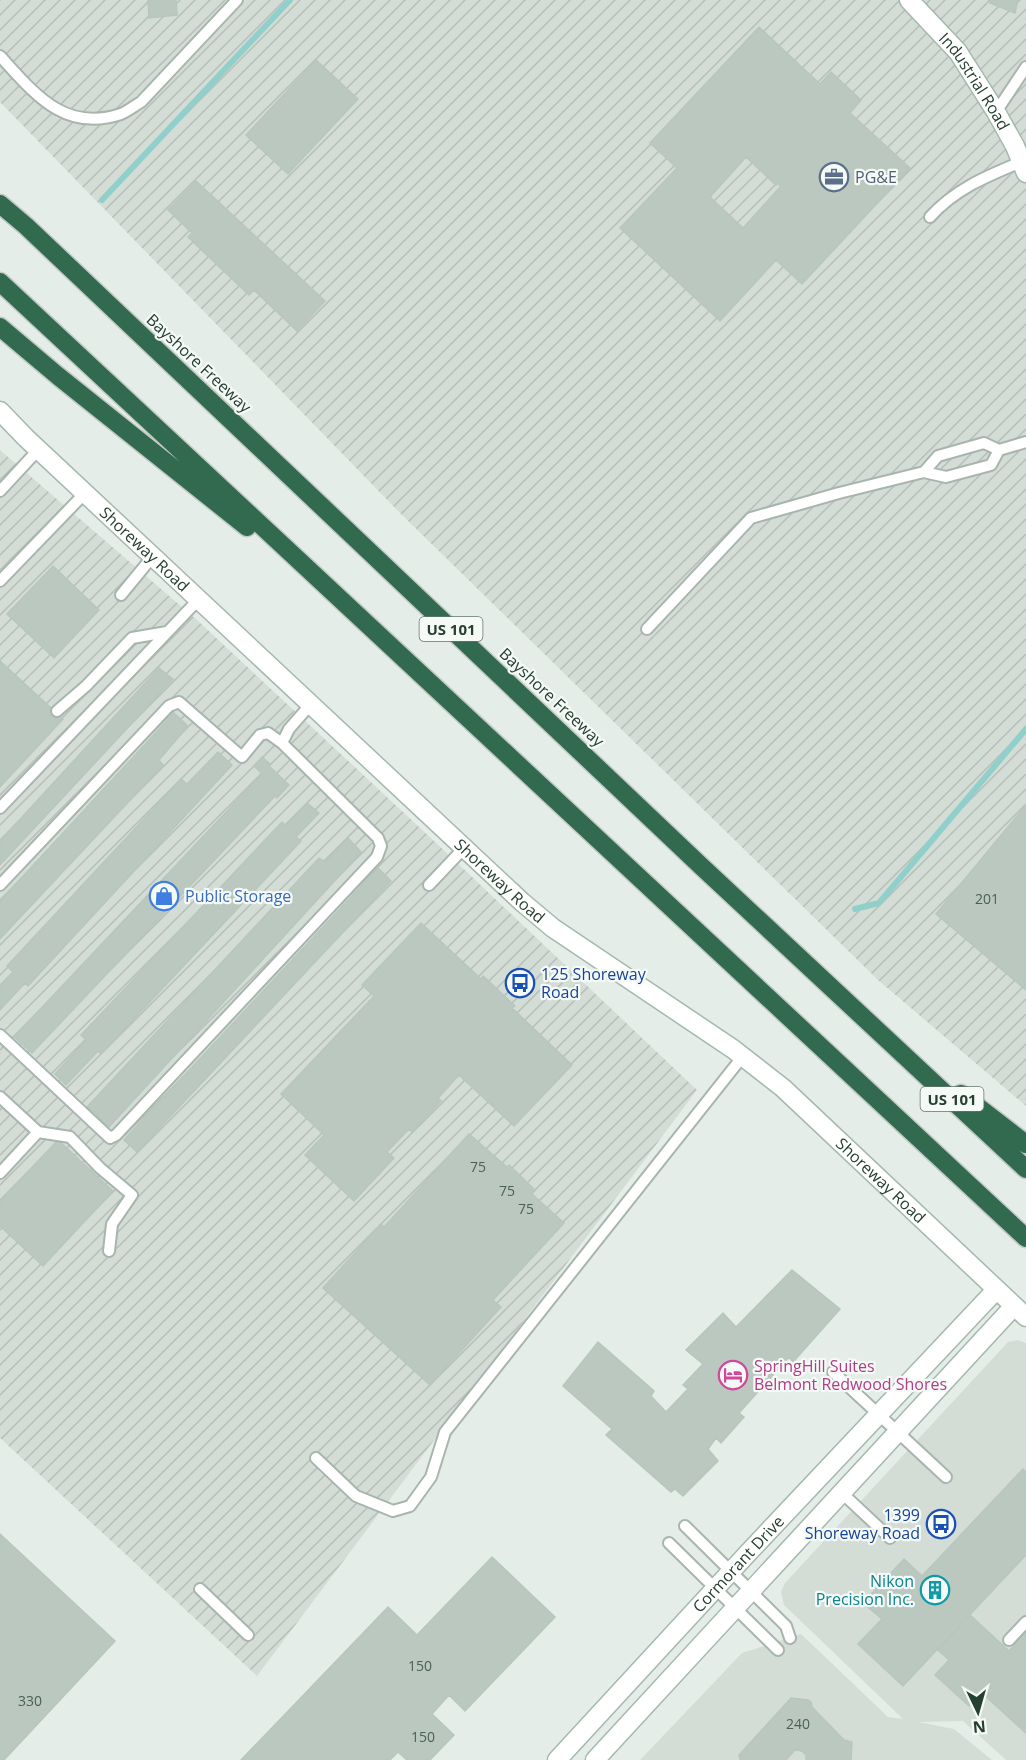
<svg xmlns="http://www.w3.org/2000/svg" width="1026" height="1760" font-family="'Open Sans',sans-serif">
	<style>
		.built { fill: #d3ddd6 }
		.industrial { fill: url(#industrial-furrows) }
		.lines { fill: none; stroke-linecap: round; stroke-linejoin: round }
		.stream { stroke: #90cfca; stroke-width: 6 }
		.building { fill: #bac8c0; stroke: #b7c7bd; stroke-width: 1.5; fill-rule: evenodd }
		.lane-casing { stroke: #a8b5ad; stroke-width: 14 }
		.secondary-casing { stroke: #a4b9ac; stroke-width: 21 }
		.highway-casing { stroke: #c2c9c5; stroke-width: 21 }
		.lane { stroke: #fff; stroke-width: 10 }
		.secondary { stroke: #fff; stroke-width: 18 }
		.highway { stroke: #326a50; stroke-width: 18 }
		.labels { text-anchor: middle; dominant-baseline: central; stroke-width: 4.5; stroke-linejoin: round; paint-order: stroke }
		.number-label { font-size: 14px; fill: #4a6155 }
		.shield { fill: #f6faf7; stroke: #64776c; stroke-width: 1.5 }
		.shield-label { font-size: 15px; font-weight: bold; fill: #253f31 }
		.street-label { font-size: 16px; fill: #253f31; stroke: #f6faf7 }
		.service-label { font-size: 16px; fill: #4e5e75; stroke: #f6faf7; text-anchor: start }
		.shop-label { font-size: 16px; fill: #366cbe; stroke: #f6faf7; text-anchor: start }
		.transit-label { font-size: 16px; fill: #164399; stroke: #f6faf7; text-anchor: start }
		.hotel-label { font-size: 16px; fill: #b23c85; stroke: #f6faf7; text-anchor: start }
		.culture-label { font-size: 16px; fill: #0d838f; stroke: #f6faf7; text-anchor: end }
	</style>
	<defs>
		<pattern id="industrial-furrows" width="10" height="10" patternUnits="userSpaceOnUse" patternTransform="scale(1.5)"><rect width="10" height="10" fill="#d3ddd6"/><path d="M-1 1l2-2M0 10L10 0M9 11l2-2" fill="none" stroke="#b5bfb8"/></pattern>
	</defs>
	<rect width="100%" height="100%" fill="#e5ede8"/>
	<path class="built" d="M1018 1340 1026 1343V1760H1006L963 1721 918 1722 954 1729 992 1760H640L742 1653 801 1634 888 1717 903 1719 784 1605 781 1592 785 1583 1008 1342Z"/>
	<path class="industrial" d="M0 0H1026V1106L878 980 401 514 0 102Z
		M0 450 197 620 433 840 697 1090 257 1676 0 1438Z"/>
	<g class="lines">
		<path class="stream" d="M102 200 290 0
			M855 909 879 903 1026 729"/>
	</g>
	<path class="building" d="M148 0H176L177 15 149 18Z
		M991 0H1018L1015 13 990 3Z
		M759 27 820 84 831 72 861 100 850 113 910 168 802 284 776 260 720 321 620 228 677 168 650 143ZM746 157 776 185 777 183 781 186 743 228 710 197Z
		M316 60 358 99 288 174 246 135Z
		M196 181 325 301 297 331 254 290 249 295 188 237 192 233 168 210Z
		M53 566 99 610 54 658 7 614Z
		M0 661 63 719 0 787Z
		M159 668 173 679 0 865V841Z
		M174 713 188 726 159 760 163 765 0 939V901Z
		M218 752 232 765 28 986 25 983 0 1010V985L13 972 7 966 181 779 187 784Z
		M262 757 270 764 268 765 289 785 277 798 275 796 32 1053 14 1037 262 774 254 766Z
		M307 803 319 813 296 837 301 841 101 1054 98 1051 66 1085 55 1074 86 1040 81 1035 282 822 286 826Z
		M1026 805V990L936 914Z
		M348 838 361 852 109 1127 87 1107 319 858 325 862Z
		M378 868 391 881 137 1152 124 1140Z
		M421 923 481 979 483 976 515 1006 512 1008 572 1065 514 1126 459 1075 438 1098 441 1101 412 1132 409 1129 387 1152 394 1158 354 1201 305 1155 324 1135 281 1094 374 996 362 985Z
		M469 1134 507 1167 509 1165 535 1190 532 1194 564 1223 493 1300 501 1307 430 1385 323 1288 381 1224 384 1227Z
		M58 1140 113 1191 43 1266 0 1226V1201Z
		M792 1270 840 1309 793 1362 789 1357 739 1413 744 1417 721 1443 716 1438 708 1449 718 1461 683 1496 675 1489 671 1492 606 1435 612 1429 563 1386 598 1342 654 1391 651 1396 666 1412 688 1389 683 1385 703 1364 686 1350 723 1313 736 1327Z
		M1023 1469 1026 1472V1555L903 1686 858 1644 882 1619 863 1603 904 1559 922 1576Z
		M0 1534 115 1641 4 1760H0Z
		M492 1557 555 1617 465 1711 449 1695 432 1714 454 1735 430 1760H407L398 1752 390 1760H241L388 1607 417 1635Z
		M970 1615 1009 1651 1026 1632V1733L982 1693 969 1706 935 1675 949 1660 938 1650Z
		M791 1698 808 1700 811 1702 812 1707 844 1740 852 1742 851 1760H806V1755L802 1751 795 1750 786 1760H740L739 1755Z"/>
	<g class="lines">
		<g class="lane-casing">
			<path id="lane" d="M0 56C34 93 64 133 121 114 128 111 134 106 141 102L237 0
				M996 112 1026 67
				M930 217C955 189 987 176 1021 162
				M999 450 1026 442
				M0 491 39 449
				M0 581 85 493
				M121 595 153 556
				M647 629 751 518 839 493 924 472 946 477 991 465 999 450 984 443 938 456 924 472
				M57 711 86 686 132 638 167 632
				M282 743 289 729 311 704
				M0 808 199 599
				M0 885 169 706 179 702 242 757 260 735 268 733 282 743 378 838 381 846 377 857 116 1135 110 1138 0 1035
				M429 885 464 848
				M0 1097 38 1132 0 1173
				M38 1132 70 1137 100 1168 132 1195 112 1224 109 1251
				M833 1372 946 1477
				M316 1458 356 1496 393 1511 410 1506 431 1477 445 1432 743 1056
				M842 1493 890 1538
				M685 1526 786 1626 790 1638
				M669 1543 778 1650
				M200 1589 248 1635
				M1009 1640 1026 1622"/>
		</g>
		<g class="secondary-casing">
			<g id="secondary">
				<path id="s1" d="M909 0 958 52 996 112 1015 146 1026 173"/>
				<path id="s2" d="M0 411 26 438 522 902 553 928 733 1049 783 1088 1026 1317"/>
				<path id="s3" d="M557 1760 748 1553 996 1290"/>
				<path d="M595 1760 1014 1306"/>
			</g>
		</g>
		<g class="highway-casing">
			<path id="highway" d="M0 204 26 226 701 866 1026 1169
				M0 282 1026 1238
				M0 327 58 376 247 527
				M961 1094 1026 1144"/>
		</g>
		<use href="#lane" class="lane"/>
		<use href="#secondary" class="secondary"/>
		<use href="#highway" class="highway"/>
	</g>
	<defs>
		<g id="office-ring" transform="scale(1.5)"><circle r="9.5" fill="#f6faf7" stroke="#5c6f8a" stroke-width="1.5"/><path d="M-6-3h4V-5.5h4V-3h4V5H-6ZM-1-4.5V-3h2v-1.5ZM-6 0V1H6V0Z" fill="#5c6f8a"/></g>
		<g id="shop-ring" transform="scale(1.5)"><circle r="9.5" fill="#f6faf7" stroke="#3f7fe0" stroke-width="1.5"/><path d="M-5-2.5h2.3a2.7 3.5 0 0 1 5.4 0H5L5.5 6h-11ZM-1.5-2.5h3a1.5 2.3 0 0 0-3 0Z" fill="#3f7fe0"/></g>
		<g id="bus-ring" transform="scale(1.5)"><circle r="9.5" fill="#f6faf7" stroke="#1a4fb4" stroke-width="1.5"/><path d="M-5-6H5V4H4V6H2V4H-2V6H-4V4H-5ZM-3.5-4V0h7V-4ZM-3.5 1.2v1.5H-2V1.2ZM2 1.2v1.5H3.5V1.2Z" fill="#1a4fb4"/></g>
		<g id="hotel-ring" transform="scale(1.5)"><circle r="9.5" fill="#f6faf7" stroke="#d1479c" stroke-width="1.5"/><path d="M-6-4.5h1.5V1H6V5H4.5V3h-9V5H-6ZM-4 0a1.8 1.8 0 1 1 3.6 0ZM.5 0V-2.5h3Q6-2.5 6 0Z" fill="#d1479c"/></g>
		<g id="building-ring" transform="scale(1.5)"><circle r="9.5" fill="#f6faf7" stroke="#0f9aa8" stroke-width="1.5"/><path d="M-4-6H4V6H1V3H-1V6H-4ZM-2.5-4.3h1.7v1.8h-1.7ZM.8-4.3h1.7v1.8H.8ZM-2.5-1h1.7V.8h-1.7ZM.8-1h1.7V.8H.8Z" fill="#0f9aa8"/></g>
	</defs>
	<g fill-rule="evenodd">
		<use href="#office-ring" x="834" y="177"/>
		<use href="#shop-ring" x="164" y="896"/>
		<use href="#bus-ring" x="520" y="983"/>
		<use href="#hotel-ring" x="733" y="1375"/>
		<use href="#bus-ring" x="941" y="1524"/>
		<use href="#building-ring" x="935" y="1590"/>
	</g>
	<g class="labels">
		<g class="number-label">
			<text x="987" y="898">201</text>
			<text x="478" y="1166">75</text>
			<text x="507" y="1190">75</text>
			<text x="526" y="1208">75</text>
			<text x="420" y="1665">150</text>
			<text x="30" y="1700">330</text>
			<text x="798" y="1723">240</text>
			<text x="423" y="1736">150</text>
		</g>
		<g class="shield">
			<rect x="419.5" y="617" width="63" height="24" rx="4.5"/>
			<rect x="920.5" y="1087" width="63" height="24" rx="4.5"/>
		</g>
		<g class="shield-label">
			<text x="451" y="629">US 101</text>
			<text x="952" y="1099">US 101</text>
		</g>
		<g class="street-label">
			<text stroke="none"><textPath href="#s1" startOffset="105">Industrial Road</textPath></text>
			<text transform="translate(199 363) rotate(43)">Bayshore Freeway</text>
			<text stroke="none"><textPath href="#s2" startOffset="200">Shoreway Road</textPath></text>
			<text transform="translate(552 697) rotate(43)">Bayshore Freeway</text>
			<text stroke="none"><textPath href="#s2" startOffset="686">Shoreway Road</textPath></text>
			<text stroke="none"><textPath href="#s2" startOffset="1172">Shoreway Road</textPath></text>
			<text stroke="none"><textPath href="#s3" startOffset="267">Cormorant Drive</textPath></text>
		</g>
		<g class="service-label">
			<text x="855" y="177">PG&amp;E</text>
		</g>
		<g class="shop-label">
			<text x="185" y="896">Public Storage</text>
		</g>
		<g class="transit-label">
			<text x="541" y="974">125 Shoreway<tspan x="541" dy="18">Road</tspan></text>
			<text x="920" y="1515" text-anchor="end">1399<tspan x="920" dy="18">Shoreway Road</tspan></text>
		</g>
		<g class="hotel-label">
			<text x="754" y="1366">SpringHill Suites<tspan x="754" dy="18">Belmont Redwood Shores</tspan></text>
		</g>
		<g class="culture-label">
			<text x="914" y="1581">Nikon<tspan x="914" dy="18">Precision Inc.</tspan></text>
		</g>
	</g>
	<g transform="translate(978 1712) rotate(175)" stroke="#f6faf7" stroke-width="4.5" paint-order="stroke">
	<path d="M0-4.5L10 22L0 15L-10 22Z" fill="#253f31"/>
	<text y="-9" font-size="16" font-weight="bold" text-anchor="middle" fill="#253f31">N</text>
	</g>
</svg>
